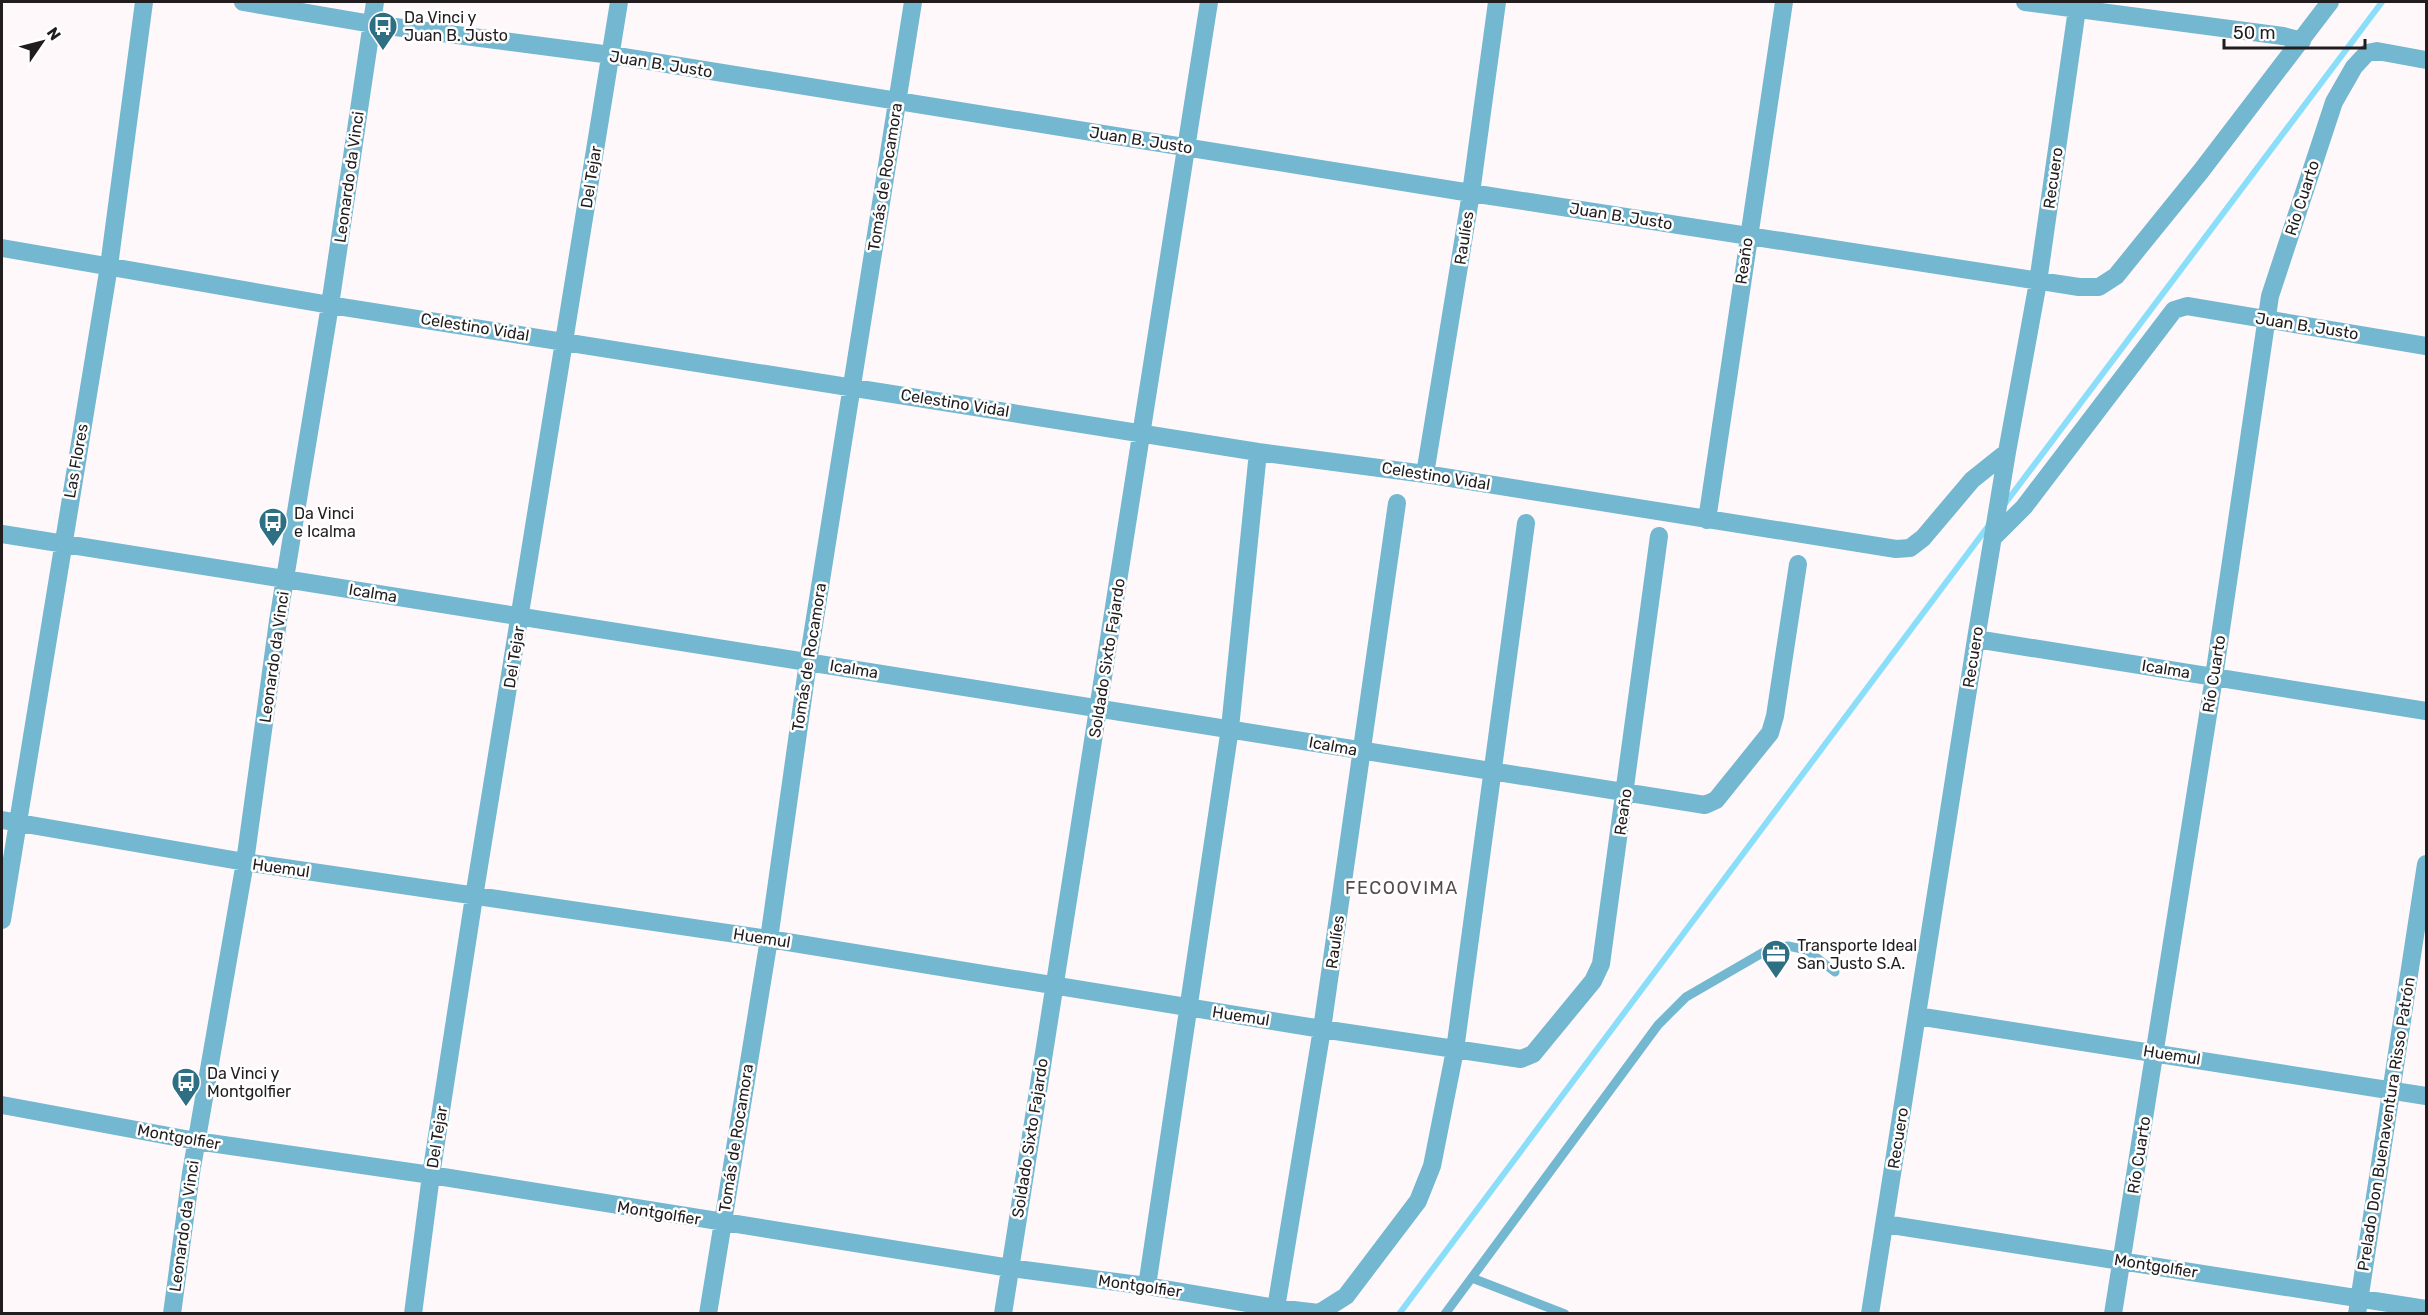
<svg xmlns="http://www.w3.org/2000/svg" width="2428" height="1315" font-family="Rubik,sans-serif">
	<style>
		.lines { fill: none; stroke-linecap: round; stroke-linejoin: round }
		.stream { stroke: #8adefa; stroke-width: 6 }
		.lane { stroke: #73b8d0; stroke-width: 9 }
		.street { stroke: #73b8d0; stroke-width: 18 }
		.labels { text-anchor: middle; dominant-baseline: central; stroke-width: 5; stroke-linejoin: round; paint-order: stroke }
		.poi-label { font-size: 16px; fill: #211d1e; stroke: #fff; text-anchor: start }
		.street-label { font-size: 16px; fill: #211d1e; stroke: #fff }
		.neighbourhood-label { font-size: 18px; letter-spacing: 1.5px; fill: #544b4d; stroke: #fff }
	</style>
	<rect width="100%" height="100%" fill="#fff8fa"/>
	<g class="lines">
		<path class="stream" d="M2004 505 2382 2
			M1399 1314 1989 525"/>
		<path class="lane" d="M1472 1278 1565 1314
			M1445 1314 1658 1025 1686 997 1769 949 1788 946 1807 950 1835 972"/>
		<path class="street" d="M243 2 372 24 611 55 1471 193 2079 287H2099L2116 276 2201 171 2330 2
			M2025 2 2283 36 2302 41
			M2 248 330 305 1258 452 1425 474 1896 549 1910 548 1923 538 1972 480 2007 452
			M1425 474 1471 193 1497 2
			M1707 520 1784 2
			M2 534 1705 805 1716 800 1770 733 1775 716 1798 564
			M1993 538 2024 507 2174 310 2187 306 2426 346
			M1976 639 2426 711
			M2 820 245 862 769 939 1322 1029 1521 1059 1533 1054 1593 981 1601 964 1659 536
			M2 920 109 266 144 2
			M1917 1016 2426 1096
			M2 1105 196 1141 431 1175 1010 1268 1147 1286 1276 1308 1319 1313 1346 1296 1418 1201 1432 1166 1455 1050 1526 523
			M1885 1224 2426 1309
			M1147 1286 1230 728 1258 452
			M1276 1308 1322 1029 1397 503
			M172 1314 191 1173 245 862 278 621 330 305 375 2
			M413 1314 431 1175 474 897 619 2
			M708 1314 769 939 808 662 913 2
			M1003 1314C1072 876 1143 439 1209 2
			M1870 1314 1976 639 2007 452 2038 282 2078 2
			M2113 1314 2214 677 2270 296 2334 102 2354 67 2367 53 2377 51 2426 60
			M2357 1314 2426 864"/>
	</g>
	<defs>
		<g id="bus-pin" transform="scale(1.5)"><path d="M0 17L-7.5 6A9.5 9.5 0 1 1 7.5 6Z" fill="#2f6f83" stroke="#fff"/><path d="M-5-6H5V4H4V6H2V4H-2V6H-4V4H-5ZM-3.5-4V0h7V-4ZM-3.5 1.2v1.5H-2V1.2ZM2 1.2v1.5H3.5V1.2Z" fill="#fff"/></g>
		<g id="office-pin" transform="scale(1.5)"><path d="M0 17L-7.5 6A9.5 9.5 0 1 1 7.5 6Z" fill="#2f6f83" stroke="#fff"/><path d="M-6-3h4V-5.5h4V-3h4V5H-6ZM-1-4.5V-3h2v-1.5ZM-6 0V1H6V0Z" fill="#fff"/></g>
	</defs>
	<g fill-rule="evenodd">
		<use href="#bus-pin" x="383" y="26"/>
		<use href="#bus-pin" x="273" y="522"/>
		<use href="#office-pin" x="1776" y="954"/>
		<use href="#bus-pin" x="186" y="1082"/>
	</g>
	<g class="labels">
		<g class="poi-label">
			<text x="404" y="17">Da Vinci y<tspan x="404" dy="18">Juan B. Justo</tspan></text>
			<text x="294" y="513">Da Vinci<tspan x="294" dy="18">e Icalma</tspan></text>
			<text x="1797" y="945">Transporte Ideal<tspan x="1797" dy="18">San Justo S.A.</tspan></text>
			<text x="207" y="1073">Da Vinci y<tspan x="207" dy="18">Montgolfier</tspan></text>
		</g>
		<g class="street-label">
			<text transform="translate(661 64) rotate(9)">Juan B. Justo</text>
			<text transform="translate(1141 140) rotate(9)">Juan B. Justo</text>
			<text transform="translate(349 177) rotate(-82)">Leonardo da Vinci</text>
			<text transform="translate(591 177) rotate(-81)">Del Tejar</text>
			<text transform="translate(885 177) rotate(-81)">Tomás de Rocamora</text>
			<text transform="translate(2053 178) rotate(-82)">Recuero</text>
			<text transform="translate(2302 198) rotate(-72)">Río Cuarto</text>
			<text transform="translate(1621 216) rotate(9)">Juan B. Justo</text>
			<text transform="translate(1464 238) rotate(-81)">Raulíes</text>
			<text transform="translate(1744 261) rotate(-82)">Reaño</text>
			<text transform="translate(2307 326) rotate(9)">Juan B. Justo</text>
			<text transform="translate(475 327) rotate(9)">Celestino Vidal</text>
			<text transform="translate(955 403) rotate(9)">Celestino Vidal</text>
			<text transform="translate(76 461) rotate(-80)">Las Flores</text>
			<text transform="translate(1436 476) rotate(9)">Celestino Vidal</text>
			<text transform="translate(373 593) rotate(9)">Icalma</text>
			<text transform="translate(274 657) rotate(-82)">Leonardo da Vinci</text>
			<text transform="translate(514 657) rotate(-81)">Del Tejar</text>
			<text transform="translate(809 657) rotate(-81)">Tomás de Rocamora</text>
			<text transform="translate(1973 657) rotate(-81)">Recuero</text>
			<text transform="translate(1107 658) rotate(-81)">Soldado Sixto Fajardo</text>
			<text transform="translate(854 669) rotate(9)">Icalma</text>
			<text transform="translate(2166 669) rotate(9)">Icalma</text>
			<text transform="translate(2214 674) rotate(-81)">Río Cuarto</text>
			<text transform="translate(1333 746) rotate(10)">Icalma</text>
			<text transform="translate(1623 812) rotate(-82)">Reaño</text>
			<text transform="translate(281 868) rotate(8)">Huemul</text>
			<text transform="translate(762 938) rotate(9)">Huemul</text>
			<text transform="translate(1335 942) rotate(-82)">Raulíes</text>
			<text transform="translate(1241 1016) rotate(9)">Huemul</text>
			<text transform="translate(2172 1055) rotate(9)">Huemul</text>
			<text transform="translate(2386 1124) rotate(-81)">Prelado Don Buenaventura Risso Patrón</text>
			<text transform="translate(179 1137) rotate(10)">Montgolfier</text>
			<text transform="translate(437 1137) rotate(-81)">Del Tejar</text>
			<text transform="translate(736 1138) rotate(-81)">Tomás de Rocamora</text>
			<text transform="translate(1030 1138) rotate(-81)">Soldado Sixto Fajardo</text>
			<text transform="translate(1898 1138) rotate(-81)">Recuero</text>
			<text transform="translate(2139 1155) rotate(-81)">Río Cuarto</text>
			<text transform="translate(659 1213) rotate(9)">Montgolfier</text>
			<text transform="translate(184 1226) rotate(-82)">Leonardo da Vinci</text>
			<text transform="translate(2156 1266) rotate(9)">Montgolfier</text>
			<text transform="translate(1140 1286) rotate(8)">Montgolfier</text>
		</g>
		<g class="neighbourhood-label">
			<text x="1402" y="888">FECOOVIMA</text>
		</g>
	</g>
	<rect width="2428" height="1315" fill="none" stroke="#211d1e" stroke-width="6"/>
	<g transform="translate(42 42) rotate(55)" stroke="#ffffff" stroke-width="4.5" paint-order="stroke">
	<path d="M0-4.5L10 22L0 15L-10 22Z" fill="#211d1e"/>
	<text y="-9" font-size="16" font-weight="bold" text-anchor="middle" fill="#211d1e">N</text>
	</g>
	<path d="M2224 39v9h141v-9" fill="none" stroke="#211d1e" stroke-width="3"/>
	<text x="2233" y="39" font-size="18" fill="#211d1e" stroke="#ffffff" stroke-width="4.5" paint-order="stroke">50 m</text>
</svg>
